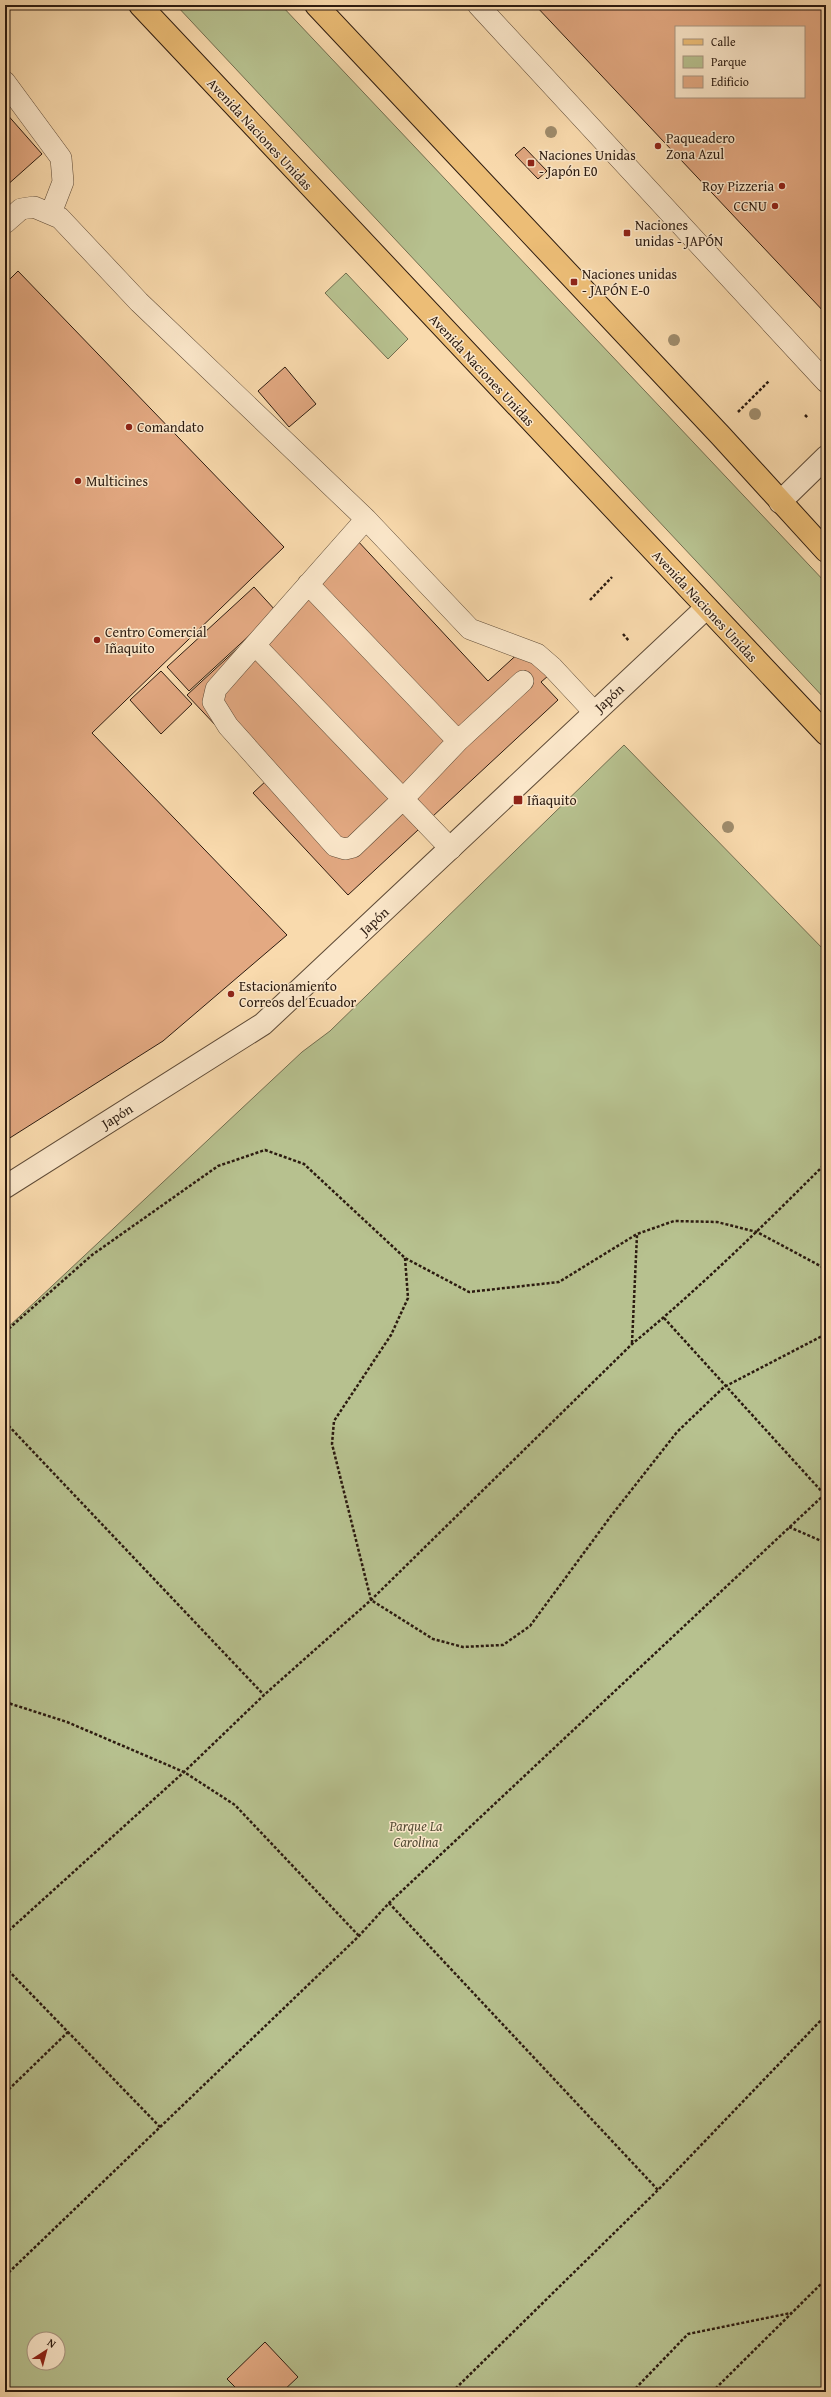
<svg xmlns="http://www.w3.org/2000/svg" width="831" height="2397" font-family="'Gentium Book Plus',serif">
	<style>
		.green { fill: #b7c18f; stroke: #726e50; fill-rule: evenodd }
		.building { fill: #e3a982; stroke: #2c1b10; fill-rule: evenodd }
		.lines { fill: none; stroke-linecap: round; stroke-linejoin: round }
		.lane-casing { stroke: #5f4b37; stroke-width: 22 }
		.street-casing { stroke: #5f4b37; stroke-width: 24 }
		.primary-casing { stroke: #2c1b10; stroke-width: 24 }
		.path { stroke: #2c1b10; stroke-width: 2.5; stroke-dasharray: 3 2; stroke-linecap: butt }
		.lane { stroke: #fbe7ca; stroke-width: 21 }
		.street { stroke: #fbe7ca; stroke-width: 22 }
		.primary { stroke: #ecbd76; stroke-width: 22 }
		.tree { fill: #9f8c6c }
		.poi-dot { fill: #8f2418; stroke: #fbe7ca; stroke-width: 1.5 }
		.labels { text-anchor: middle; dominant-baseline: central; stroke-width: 3; stroke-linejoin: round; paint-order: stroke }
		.street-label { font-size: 14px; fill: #2c1b10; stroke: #fbe7ca }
		.poi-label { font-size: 14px; fill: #2c1b10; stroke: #fbe7ca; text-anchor: start }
		.park-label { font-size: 14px; font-style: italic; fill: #564d36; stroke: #fbe7ca }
	</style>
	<rect width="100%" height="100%" fill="#f9daad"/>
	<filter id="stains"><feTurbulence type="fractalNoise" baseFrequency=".005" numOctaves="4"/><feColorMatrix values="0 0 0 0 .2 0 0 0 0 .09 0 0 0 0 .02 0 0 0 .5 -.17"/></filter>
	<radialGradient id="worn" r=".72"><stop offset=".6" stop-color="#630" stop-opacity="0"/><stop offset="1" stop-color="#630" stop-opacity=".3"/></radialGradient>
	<path class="green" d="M176 5H281L826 583V700Z
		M346 273 408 339 388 359 325 293Z
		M624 745 826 952V2392H5V1330L302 1052 330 1031ZM34 2339H58V2363H34Z"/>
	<path class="building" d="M535 5H826V314ZM676 27H804V97H676Z
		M5 112 42 154 5 187Z
		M524 147 547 171 538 179 515 155Z
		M18 271 284 547 92 733 287 935 163 1041 5 1141V284Z
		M285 367 316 404 289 427 258 391Z
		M356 539 488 681 523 649 548 676 541 682 558 700 348 895 253 793 267 780 187 695Z
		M254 587 276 611 189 691 167 667Z
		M161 671 192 704 161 734 130 700Z
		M265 2342 298 2377 282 2392H240L227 2379Z"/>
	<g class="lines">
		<g class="lane-casing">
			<path id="lane" d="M478 5 826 382
				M5 82 61 158 63 182 51 213
				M5 223 21 209 34 207 60 218 139 302 366 519 470 629 537 654 552 667 594 712
				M366 519 216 689 213 702 228 726 335 846 345 849 353 847 403 799 458 741 523 681
				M308 584 458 741
				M255 645 451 849"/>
		</g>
		<g class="street-casing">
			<path id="street" d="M780 502 826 457
				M5 1187 263 1024 706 608"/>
		</g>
		<g class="primary-casing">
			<path id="primary" d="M140 5 826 734
				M316 5 721 436 826 551"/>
		</g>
		<path class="path" d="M738 412 769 381
			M805 415 808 418
			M590 600 612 577
			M623 634 629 641
			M405 1258 408 1298 391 1335 334 1421 332 1444 371 1600 433 1639 463 1647 503 1645 530 1626 611 1516 677 1432 724 1387 826 1334
			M664 1318 824 1494
			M5 1332 92 1255 218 1166 265 1150 304 1164 405 1258 469 1292 559 1282 637 1234 674 1221 717 1222 757 1232 826 1269
			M632 1343 637 1235
			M5 1422 264 1695
			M789 1527 826 1543
			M5 1702 67 1722 184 1772 235 1805 359 1936
			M389 1903 658 2190
			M5 1934 184 1772 264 1695 371 1600 632 1344C700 1288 764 1225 826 1163
			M5 1967 160 2127
			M5 2093 68 2032
			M5 2276 359 1936 389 1903 826 1493
			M452 2392 658 2190 826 2015
			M632 2392 688 2334 791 2313
			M712 2392 826 2279"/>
		<use href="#lane" class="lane"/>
		<use href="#street" class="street"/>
		<use href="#primary" class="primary"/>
	</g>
	<g class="tree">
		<circle cx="551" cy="132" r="6"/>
		<circle cx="674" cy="340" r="6"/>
		<circle cx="755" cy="414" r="6"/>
		<circle cx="728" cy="827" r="6"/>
	</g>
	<g class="poi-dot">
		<circle cx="658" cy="146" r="4"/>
		<rect x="527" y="159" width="8" height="8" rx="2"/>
		<circle cx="782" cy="186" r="4"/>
		<circle cx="775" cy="206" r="4"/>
		<rect x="623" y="229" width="8" height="8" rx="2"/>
		<rect x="570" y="278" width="8" height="8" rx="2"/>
		<circle cx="129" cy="427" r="4"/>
		<circle cx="78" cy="481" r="4"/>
		<circle cx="97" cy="640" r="4"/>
		<rect x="513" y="795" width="10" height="10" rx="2"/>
		<circle cx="231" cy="994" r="4"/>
	</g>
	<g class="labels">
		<g class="street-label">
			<text transform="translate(260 134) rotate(47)">Avenida Naciones Unidas</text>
			<text transform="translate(482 370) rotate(47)">Avenida Naciones Unidas</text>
			<text transform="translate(705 606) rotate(47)">Avenida Naciones Unidas</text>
			<text transform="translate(609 698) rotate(-43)">Japón</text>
			<text transform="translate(374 921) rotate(-43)">Japón</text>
			<text transform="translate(117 1116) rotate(-32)">Japón</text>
		</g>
		<g class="poi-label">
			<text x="666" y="138">Paqueadero<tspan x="666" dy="16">Zona Azul</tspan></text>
			<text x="539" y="155">Naciones Unidas<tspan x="539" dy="16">- Japón E0</tspan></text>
			<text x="774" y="186" text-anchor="end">Roy Pizzeria</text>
			<text x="767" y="206" text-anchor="end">CCNU</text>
			<text x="635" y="225">Naciones<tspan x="635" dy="16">unidas - JAPÓN</tspan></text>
			<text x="582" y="274">Naciones unidas<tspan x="582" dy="16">- JAPÓN E-0</tspan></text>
			<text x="137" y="427">Comandato</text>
			<text x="86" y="481">Multicines</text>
			<text x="105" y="632">Centro Comercial<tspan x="105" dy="16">Iñaquito</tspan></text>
			<text x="527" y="800">Iñaquito</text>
			<text x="239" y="986">Estacionamiento<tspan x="239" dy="16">Correos del Ecuador</tspan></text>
		</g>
		<g class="park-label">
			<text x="416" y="1826">Parque La<tspan x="416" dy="16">Carolina</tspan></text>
		</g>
	</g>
	<rect width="831" height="2397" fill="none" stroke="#f9daad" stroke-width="20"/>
	<rect x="6" y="6" width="819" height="2385" fill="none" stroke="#2c1b10" stroke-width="2"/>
	<rect x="10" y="10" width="811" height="2377" fill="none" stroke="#2c1b10"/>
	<rect x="675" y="26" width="130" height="72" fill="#fbe7ca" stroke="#a89580"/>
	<rect x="683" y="39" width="20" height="6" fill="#ecbd76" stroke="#a89580"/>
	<text x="711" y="46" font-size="12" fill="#2c1b10">Calle</text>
	<rect x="683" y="56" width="20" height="12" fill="#b7c18f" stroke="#a89580"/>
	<text x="711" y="66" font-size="12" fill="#2c1b10">Parque</text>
	<rect x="683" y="76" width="20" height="12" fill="#e3a982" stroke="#a89580"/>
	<text x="711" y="86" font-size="12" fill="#2c1b10">Edificio</text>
	<g transform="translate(46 2351) rotate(36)"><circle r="19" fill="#fbe7ca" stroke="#a89580"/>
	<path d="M0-3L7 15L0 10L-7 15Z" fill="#8f2418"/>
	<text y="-6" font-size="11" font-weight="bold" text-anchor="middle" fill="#2c1b10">N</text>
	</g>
	<rect width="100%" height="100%" filter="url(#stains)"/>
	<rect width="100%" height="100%" fill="url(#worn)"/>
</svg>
